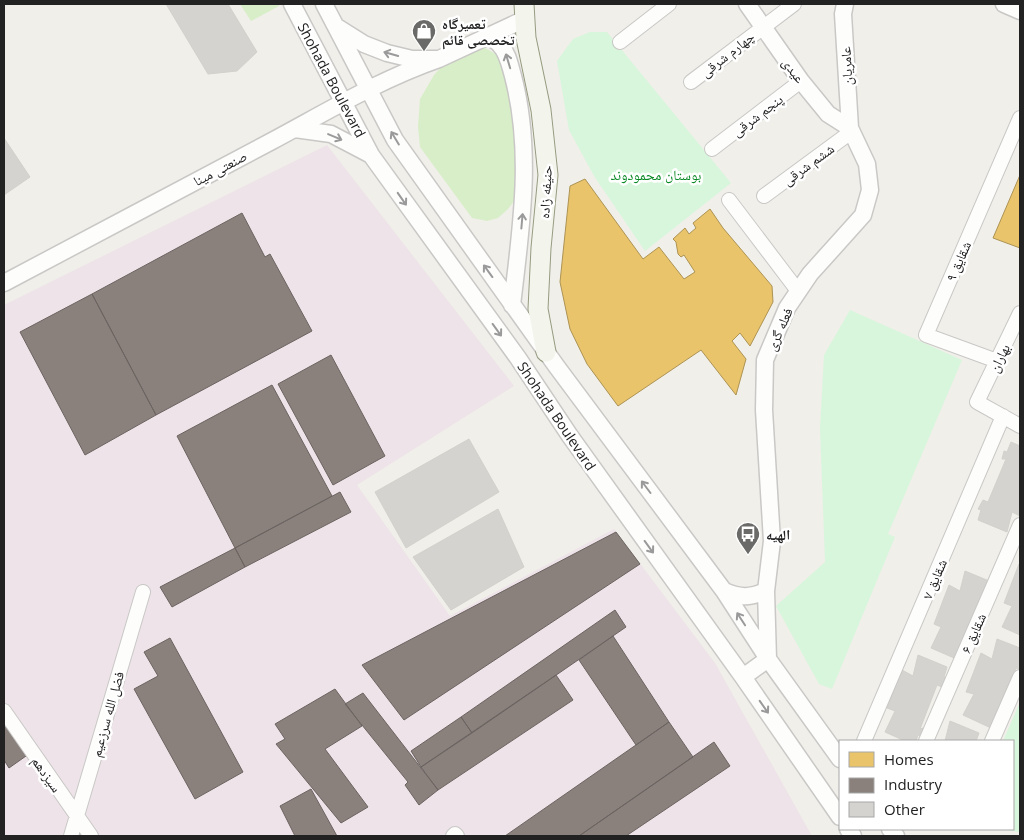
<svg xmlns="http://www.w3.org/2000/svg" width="1024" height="840" font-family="'Open Sans','Noto Naskh Arabic',sans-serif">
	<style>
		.industrial { fill: #ede3e8 }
		.grass { fill: #d8eec8 }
		.park { fill: #d8f6dc }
		.homes { fill: #e9c46a; stroke: #ad9354 }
		.industry { fill: #8a817c; stroke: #6b6461 }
		.building { fill: #d4d3cf; stroke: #d3d1cb }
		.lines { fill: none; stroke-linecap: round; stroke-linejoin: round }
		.minor-casing { stroke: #c9c8c6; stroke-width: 16 }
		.tertiary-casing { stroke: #c9c8c6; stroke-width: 19 }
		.secondary-casing { stroke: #969b80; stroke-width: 21 }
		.minor { stroke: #fdfdfc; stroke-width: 14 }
		.tertiary { stroke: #fdfdfc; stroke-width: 16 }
		.secondary { stroke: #f3f5ec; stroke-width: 19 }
		.oneway { stroke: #9a9a9a }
		.labels { text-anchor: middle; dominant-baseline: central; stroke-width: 5; stroke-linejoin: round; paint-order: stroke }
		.poi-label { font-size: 14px; font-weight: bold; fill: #222; stroke: #fff; text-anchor: start }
		.street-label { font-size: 14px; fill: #222; stroke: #fff }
		.park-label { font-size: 14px; fill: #078823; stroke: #fff }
	</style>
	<rect width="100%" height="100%" fill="#f0efea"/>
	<path class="industrial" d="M327 145 514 386 357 485 450 616 614 529 715 663 812 836H4V305Z"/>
	<path class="grass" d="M240 4H279V6L251 21Z
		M480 45 501 57 514 123 516 199 507 210 498 218 487 221 472 218 420 147 418 127 420 99 434 75 446 62Z"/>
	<path class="park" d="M590 32H607L731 183 645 251 594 176 569 130 557 61 573 39Z
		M850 310 962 360 888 534 895 537 832 689 819 684 776 606 825 562 820 428 824 355Z
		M1020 702V832L1000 829H1013V741H1003Z"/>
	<path class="homes" d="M1020 175V248L993 238Z
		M585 179 643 259 659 247 684 279 695 272 684 255 681 257 678 254 676 242 673 239 685 228 689 234 696 228 693 223 710 209 723 228 772 286 773 302 750 346 740 333 732 341 746 359 736 395 701 350 618 406 587 364 570 329 560 282 570 186Z"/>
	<path class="industry" d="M242 213 265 257 270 254 312 331 156 415 92 294Z
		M92 294 156 415 85 455 20 332Z
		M331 355 385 456 333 485 278 384Z
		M272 385 332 496 235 548 177 436Z
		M340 492 351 512 245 567 235 548Z
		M616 532 640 564 404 720 362 665Z
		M235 548 245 567 172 607 160 587Z
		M615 610 626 627 472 733 461 717Z
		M613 636 669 722 636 745 579 660Z
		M170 638 243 772 195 799 134 689 158 676 144 652Z
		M556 675 573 700 438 790 421 767Z
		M335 689 362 726 325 749 368 807 341 823 276 744 285 739 275 724Z
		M363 693 438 790 419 805 405 785 408 782 345 704Z
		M461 717 472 733 421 767 411 751Z
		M669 722 693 757 579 836H505Z
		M4 724 26 756 9 768 4 760Z
		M714 742 730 766 626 836H579Z
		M311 789 337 836H295L280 806Z"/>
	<path class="building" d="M166 4H228L257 52 237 71 208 74Z
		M4 138 30 177 4 195Z
		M469 439 499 492 406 548 375 492Z
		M1011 442 1020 446V516L1012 512 1007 532 978 520 981 510 978 509 983 500 988 502 1006 459H1002L1004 451 1007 452Z
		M498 509 524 567 451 610 413 557Z
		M1019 564 1020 565V635L1002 627 1012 606 1004 603Z
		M965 571 994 583 961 661 931 648 941 627 934 624 949 585 960 591Z
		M997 639 1020 648V670L1016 668 993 729 963 715 974 694 966 692 981 653 992 659Z
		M918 655 947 667 944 677 947 678 942 687 937 685 920 729 923 728 922 736 918 735 916 741H905L885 732 895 711 887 708 902 670 913 676Z
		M950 721 979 733 976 741H945Z"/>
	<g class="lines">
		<g class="minor-casing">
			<path id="minor" d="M620 42 669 4
				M691 82 794 4
				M712 149 801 81
				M764 196 851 132
				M729 200 798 291
				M1020 313 977 402 1020 426
				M997 361 926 335 1020 118
				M4 711 91 836
				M864 741 1003 416
				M926 741 1020 525
				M992 741 1020 677
				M71 836 143 592
				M453 836 455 834 457 836"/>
		</g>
		<g class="tertiary-casing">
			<path id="tertiary" d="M292 4 371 155 518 358 570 436 743 677 840 817
				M324 4 395 140 557 367 724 591 768 659 840 759
				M747 4 801 81 828 114 850 128
				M1004 4 1020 11
				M337 27 364 44 387 53 412 59H439L525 19
				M487 36C492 39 497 41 500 45 508 53 510 66 513 76 533 152 521 228 512 305
				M295 129 331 134 371 155
				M4 283C93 236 183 188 272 141 328 111 379 80 439 59
				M724 591C741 598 749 598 766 591
				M768 659 766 591 772 541 764 410 765 360 787 308 810 274 863 215 870 190 867 164 850 128 843 14 845 4
				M743 677 768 659
				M848 829 853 836
				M890 829 896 836"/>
		</g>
		<g class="secondary-casing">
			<path id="secondary" d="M524 4 526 38 541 110 548 175 541 248 538 309 546 352"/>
		</g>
		<use href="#minor" class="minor"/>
		<use href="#tertiary" class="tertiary"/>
		<use href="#secondary" class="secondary"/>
	</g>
	<defs><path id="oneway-shaft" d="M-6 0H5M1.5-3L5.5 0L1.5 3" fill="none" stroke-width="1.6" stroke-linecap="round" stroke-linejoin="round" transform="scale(1.25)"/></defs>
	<g class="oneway">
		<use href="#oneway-shaft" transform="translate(391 54) rotate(-164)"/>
		<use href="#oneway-shaft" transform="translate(508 61) rotate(-107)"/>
		<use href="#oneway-shaft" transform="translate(335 137) rotate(23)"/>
		<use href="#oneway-shaft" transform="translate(395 138) rotate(-121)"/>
		<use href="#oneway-shaft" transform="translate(402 199) rotate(55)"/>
		<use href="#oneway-shaft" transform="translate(522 221) rotate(-85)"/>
		<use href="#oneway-shaft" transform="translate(488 271) rotate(-126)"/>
		<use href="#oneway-shaft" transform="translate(497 330) rotate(54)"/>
		<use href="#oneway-shaft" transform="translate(646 487) rotate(-127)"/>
		<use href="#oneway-shaft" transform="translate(649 547) rotate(54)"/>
		<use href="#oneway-shaft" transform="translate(741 619) rotate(-123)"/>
		<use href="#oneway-shaft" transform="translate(764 707) rotate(55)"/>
	</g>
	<defs>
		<g id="shop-pin" transform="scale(1.25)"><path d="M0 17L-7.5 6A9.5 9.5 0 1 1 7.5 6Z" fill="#6a6a68" stroke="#fff"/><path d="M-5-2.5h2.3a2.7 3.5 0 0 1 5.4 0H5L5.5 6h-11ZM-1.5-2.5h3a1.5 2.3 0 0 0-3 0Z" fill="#fff"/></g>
		<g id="bus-pin" transform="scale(1.25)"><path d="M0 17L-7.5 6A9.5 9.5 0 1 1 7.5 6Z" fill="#6a6a68" stroke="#fff"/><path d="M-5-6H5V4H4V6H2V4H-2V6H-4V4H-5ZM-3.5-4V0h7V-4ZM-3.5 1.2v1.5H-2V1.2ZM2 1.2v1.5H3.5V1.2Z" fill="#fff"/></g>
	</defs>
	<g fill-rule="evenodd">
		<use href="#shop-pin" x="424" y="31"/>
		<use href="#bus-pin" x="748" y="534"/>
	</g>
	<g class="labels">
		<g class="poi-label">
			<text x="442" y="23">تعمیرگاه<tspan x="442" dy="16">تخصصی قائم</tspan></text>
			<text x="766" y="534">الهیه</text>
		</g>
		<g class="street-label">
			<text transform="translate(727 54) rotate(-38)">چهارم شرقی</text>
			<text transform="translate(846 66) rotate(-93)">عامریان</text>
			<text transform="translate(794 70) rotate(54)">عیدی</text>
			<text transform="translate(332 80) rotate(62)">Shohada Boulevard</text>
			<text transform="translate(757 115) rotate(-37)">پنجم شرقی</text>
			<text transform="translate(808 164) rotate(-36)">ششم شرقی</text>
			<text transform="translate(220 168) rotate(-28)">صنعتی مینا</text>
			<text transform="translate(545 192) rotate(-87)">حنیفه زاده</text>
			<text transform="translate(958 261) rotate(-66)">شقایق ۹</text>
			<text transform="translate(779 329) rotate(-66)">فعله گری</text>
			<text transform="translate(999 358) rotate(-64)">بهاران</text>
			<text transform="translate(557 416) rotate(56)">Shohada Boulevard</text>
			<text transform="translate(934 579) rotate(-67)">شقایق ۷</text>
			<text transform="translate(973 633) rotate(-66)">شقایق ۶</text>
			<text transform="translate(107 714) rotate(-74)">فضل الله سرزعیم</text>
			<text transform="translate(47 774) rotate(55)">سیزدهم</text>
		</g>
		<g class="park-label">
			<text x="656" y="174">بوستان محمودوند</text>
		</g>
	</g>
	<rect width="1024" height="840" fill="none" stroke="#222222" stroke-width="10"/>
	<rect x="839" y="740" width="175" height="90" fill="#ffffff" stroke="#a7a7a7"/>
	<rect x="849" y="752" width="25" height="15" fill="#e9c46a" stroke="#a7a7a7"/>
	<text x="884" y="765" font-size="15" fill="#222222">Homes</text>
	<rect x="849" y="778" width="25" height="15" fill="#8a817c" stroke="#a7a7a7"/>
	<text x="884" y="790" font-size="15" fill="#222222">Industry</text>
	<rect x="849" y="802" width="25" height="15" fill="#d4d3cf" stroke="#a7a7a7"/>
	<text x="884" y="815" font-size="15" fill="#222222">Other</text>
</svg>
